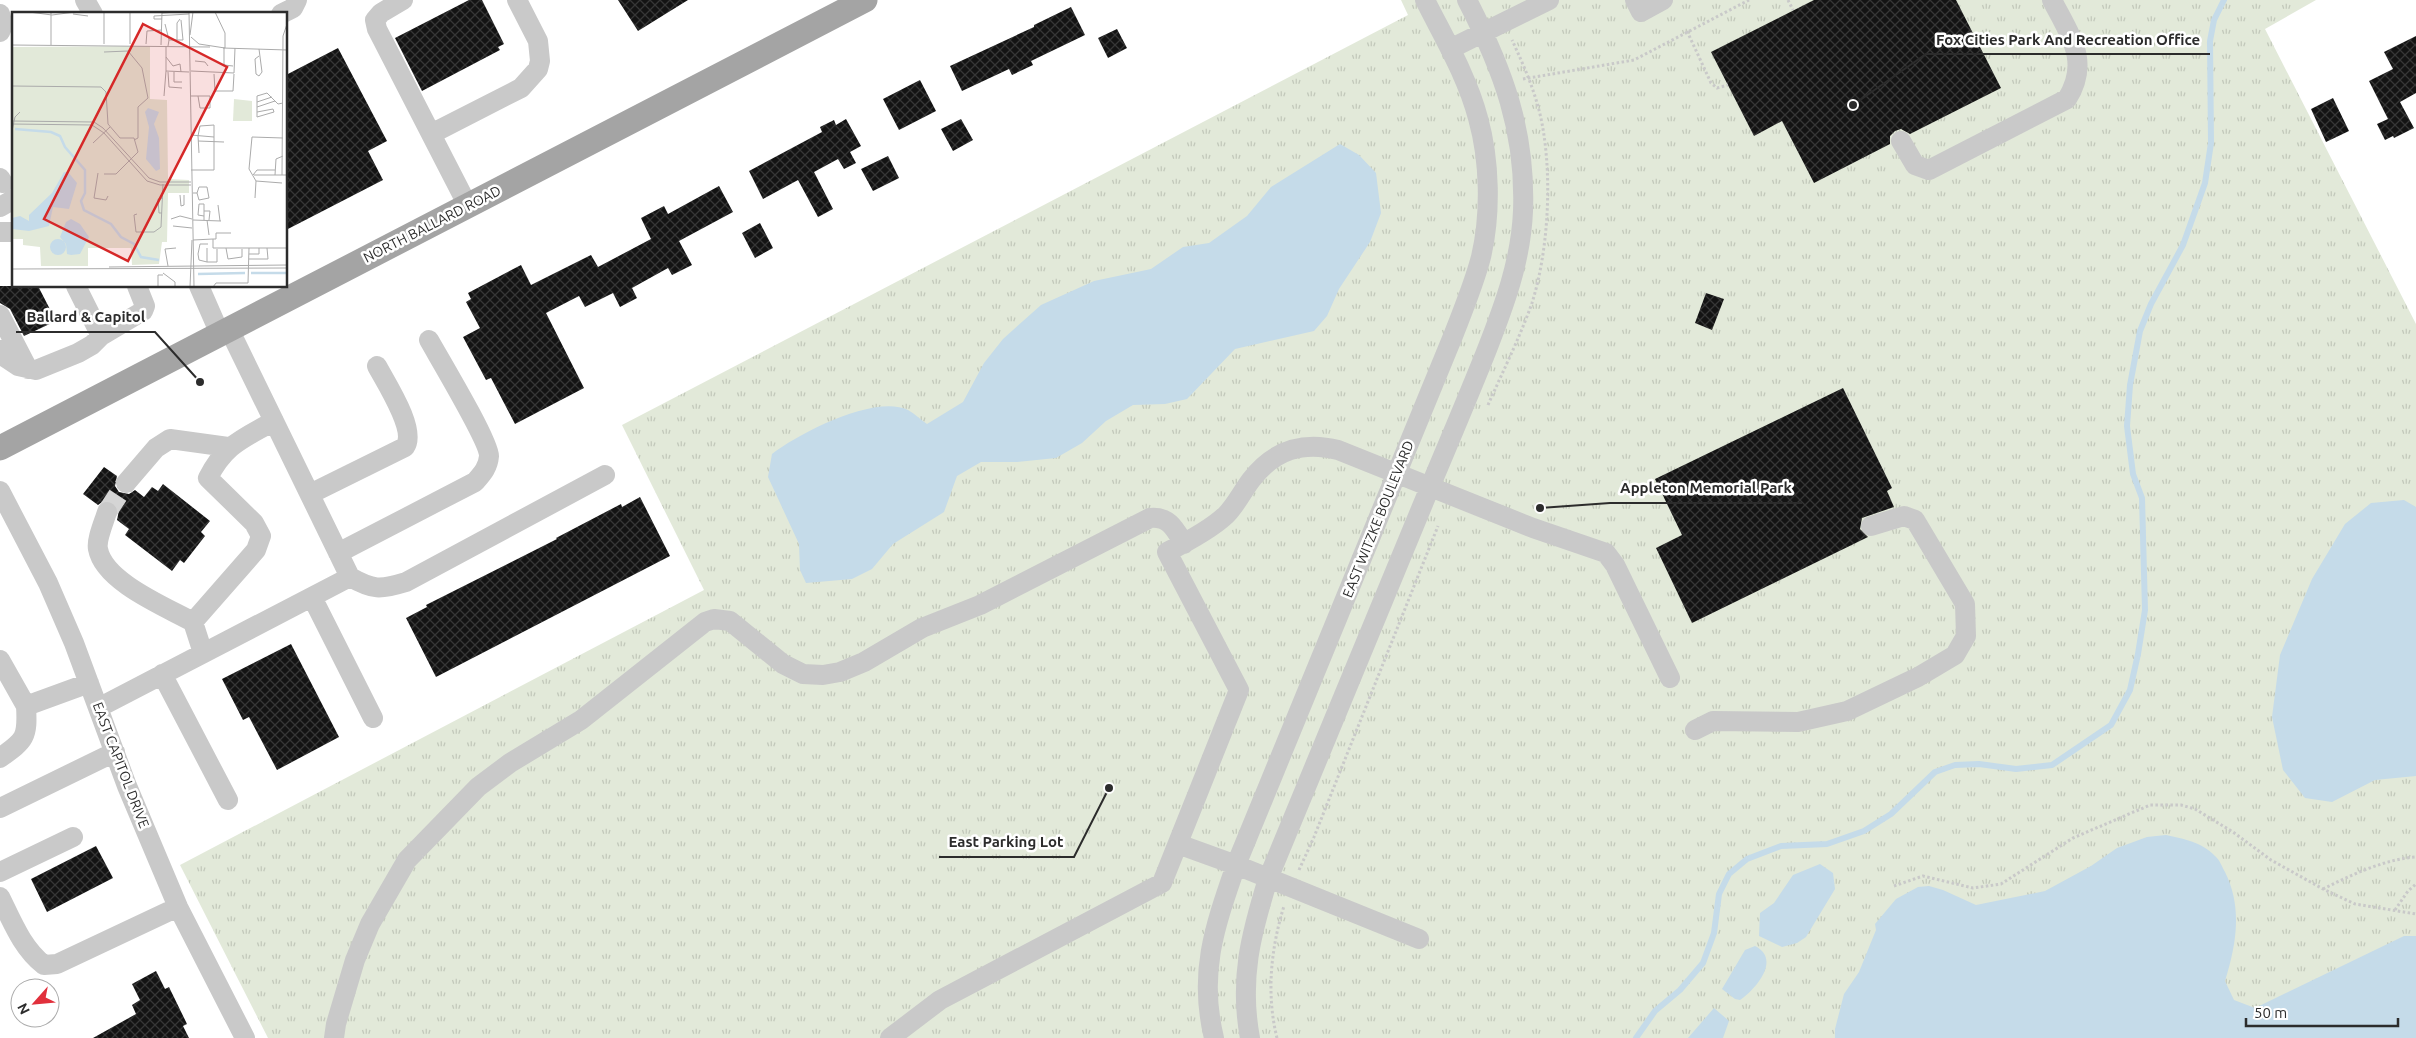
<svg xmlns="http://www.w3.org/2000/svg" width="2416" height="1038" font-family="Ubuntu,sans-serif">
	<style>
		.park { fill: url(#park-tufts) }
		.water { fill: #c5dbe9 }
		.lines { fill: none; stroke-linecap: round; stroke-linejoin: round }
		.stream { stroke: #c5dbe9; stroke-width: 6 }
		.building { fill: url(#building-cross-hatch) }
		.minor-tunnel { stroke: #d5d5d5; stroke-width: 20; stroke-dasharray: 20 10; stroke-linecap: butt }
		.path { stroke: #c9c9c9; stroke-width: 3; stroke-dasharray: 2.5 2.5; stroke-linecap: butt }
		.minor { stroke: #c9c9c9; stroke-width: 20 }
		.major { stroke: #a4a4a4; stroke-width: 25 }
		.labels { text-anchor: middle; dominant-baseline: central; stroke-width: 5; stroke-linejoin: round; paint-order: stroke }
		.street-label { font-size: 14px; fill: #2c2c2c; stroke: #fff }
		.inset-river { fill: none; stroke: #c5dbe9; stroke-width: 2.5 }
		.inset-road { fill: none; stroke: #ababab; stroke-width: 1 }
		.view { fill: #d62828; fill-opacity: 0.15; stroke: #d62828; stroke-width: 2.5 }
		.inset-edge { fill: none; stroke: #2c2c2c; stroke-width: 2.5 }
		.leader { fill: none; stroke: #2c2c2c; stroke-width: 2 }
		.callout-dot { fill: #2c2c2c; stroke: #fff; stroke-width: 2 }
		.callout-label { font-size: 15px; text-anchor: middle; font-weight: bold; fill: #2c2c2c; stroke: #fff; stroke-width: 5; stroke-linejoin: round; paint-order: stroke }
	</style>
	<defs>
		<pattern id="park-tufts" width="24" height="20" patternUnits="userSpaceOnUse" patternTransform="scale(1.25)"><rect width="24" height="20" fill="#e2e9d9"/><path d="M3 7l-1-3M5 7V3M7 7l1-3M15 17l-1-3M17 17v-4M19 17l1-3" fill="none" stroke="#c2c8ba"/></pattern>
		<pattern id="building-cross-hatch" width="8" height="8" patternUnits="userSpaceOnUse" patternTransform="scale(1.25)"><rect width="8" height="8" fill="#131313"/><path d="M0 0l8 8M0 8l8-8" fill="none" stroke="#363636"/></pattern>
	</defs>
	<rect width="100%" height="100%" fill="#fff"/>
	<path class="park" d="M1401 0H2316L2265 29 2416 324V1038H268L180 865 704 590 622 425 1408 15Z"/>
	<path class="water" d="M1340 144 1359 155 1376 173 1381 213 1370 242 1339 289 1327 316 1314 331 1235 349 1187 399 1165 404 1133 405 1106 421 1082 443 1056 458 1017 462H981L957 476 944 512 893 544 872 569 852 579 806 583 800 570 799 544 768 477 772 454C799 433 875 394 908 410 915 414 921 420 927 424L963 402 984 363 1003 339 1041 305 1094 281 1151 269 1183 247 1209 243 1247 216 1271 187Z
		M2404 500 2416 507V776L2375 780 2332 802 2305 798 2283 770 2272 717 2280 655 2312 579 2345 524 2371 503Z
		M2166 835C2184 839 2202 842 2215 856 2220 860 2222 867 2225 872 2243 908 2236 945 2225 981L2234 1000 2255 1008 2404 936H2416V1038H1835V1029L1844 994 1859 972 1876 930 1875 924 1896 899 1918 887 1929 886 1943 890 1976 905 2045 891 2091 866 2117 848 2147 837Z
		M1820 864 1833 873 1835 889 1806 937 1797 943 1782 947 1759 936 1760 913 1774 903 1793 875Z
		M1755 946C1781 959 1757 988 1740 1000L1735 999 1722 989 1745 950Z
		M1714 1008 1729 1021 1723 1038H1688Z"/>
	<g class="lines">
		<path class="stream" d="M1636 1038 1655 1011 1680 990 1703 963 1714 933 1719 894 1729 874 1747 859 1781 846 1827 844 1864 831 1891 814 1935 772 1955 765 1979 764 2016 769 2052 765 2111 725 2130 690 2138 654 2145 610 2142 498 2133 474 2127 426 2130 385 2140 331 2151 304 2183 245 2205 183 2211 143 2210 41 2214 20 2224 0"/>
	</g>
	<path class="building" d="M469 0H482L504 44 498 47 500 50 422 91 395 38Z
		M618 0H688L638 31Z
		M1814 0H1956L2001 88 1910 134 1901 129 1895 131 1890 136V144L1814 183 1782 121 1754 136 1711 52Z
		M1071 7 1085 35 1031 61 1033 65 1012 75 1009 69 962 91 950 66 1034 27V25Z
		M1117 29 1127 48 1108 58 1098 38Z
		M2416 36V93L2400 102 2414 128 2394 138 2393 136 2385 140 2377 124 2388 119 2369 81 2393 69 2384 52Z
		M338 48 387 141 368 151 383 180 286 230V75Z
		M920 80 936 111 899 130 883 99Z
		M2333 98 2349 131 2326 142 2311 109Z
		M846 119 861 146 850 152 856 163 844 169 838 159 814 172 833 209 818 217 798 180 763 199 749 171 822 132 820 127 834 120 836 125Z
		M961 119 973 140 953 151 941 129Z
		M888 156 899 178 873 191 861 169Z
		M719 186 733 212 679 241 692 265 672 275 668 268 632 288 637 298 620 307 613 293 585 307 579 296 546 313 584 388 515 424 491 378 486 380 463 337 480 328 466 302 471 299 468 293 521 265 531 285 591 255 598 267 651 239 641 218 664 206 668 214Z
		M760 223 773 248 755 258 742 233Z
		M0 286H38L56 321 24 336 10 309 0 303Z
		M1706 293 1724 299 1712 330 1695 323Z
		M1843 388 1892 488 1887 491 1894 507 1862 518 1860 529 1868 537 1692 623 1656 548 1682 535 1655 479Z
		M104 467 117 476 115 486 119 492 129 494 135 490 144 497 152 487 158 491 163 484 210 521 201 532 205 536 184 563 180 560 172 571 125 535 129 529 117 520 119 510 115 504 105 500 98 505 83 494Z
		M640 497 670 556 436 677 406 618 427 607 426 605 557 539 556 538 621 504 622 507Z
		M291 644 339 737 277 770 249 717 243 720 222 679Z
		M96 846 113 878 47 912 31 879Z
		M156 971 165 989 169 987 187 1024 183 1026 189 1038H93L136 1014 132 1005 140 1000 132 984Z"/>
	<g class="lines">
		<path class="minor-tunnel" d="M107 512 126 483"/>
		<path class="path" d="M1788 0 1793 10
			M1687 31 1711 83 1717 88 1728 85
			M1523 79 1634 60 1749 0
			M1488 405C1503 371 1520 337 1532 303 1548 252 1552 182 1543 129 1538 98 1525 68 1512 40
			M1299 870 1314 837 1438 526
			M1894 886 1923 876 1973 888 2001 884 2073 838 2150 805H2181L2195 809 2233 832 2271 860 2323 889 2355 904 2416 914
			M2323 889C2351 875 2385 859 2416 857
			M2395 910 2408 891 2416 884
			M1277 1038C1266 994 1271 948 1284 906"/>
		<path class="minor" d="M85 0 93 14
			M403 0 381 13 375 20 377 29 468 206
			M1635 0 1641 12 1663 0
			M0 14 3 25 0 32
			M281 14 293 8 297 0
			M1450 49 1549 0
			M431 134 521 88 538 69 540 61 538 41 517 0
			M1901 141 1915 165 1929 170 2067 99C2091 61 2069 34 2052 0
			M0 178 3 183
			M0 207 14 199
			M0 232H14
			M76 286 101 336
			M199 286 220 334
			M0 315 28 369
			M0 350 6 358 18 366 36 370 78 353 92 345 101 336 143 311 145 306 137 286
			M126 483 156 448 170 439 228 447
			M0 491 48 583 74 643 127 786 178 907 245 1038
			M310 494 405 447C417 430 386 383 377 366
			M107 512C104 522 96 540 98 549 104 582 166 607 193 622
			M338 553 475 482C482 474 488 468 489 456 489 441 439 358 429 340
			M350 577C373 590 380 590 406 582L605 475
			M312 597 373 718
			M203 653 193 622 256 550 261 536 254 523 208 478C225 444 243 439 274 421
			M0 660 26 706 89 683
			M162 674 228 800
			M98 708 350 577 229 329
			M1695 730 1713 721 1798 722 1847 711 1918 677 1955 655 1966 636 1965 604 1915 520 1904 516 1871 526
			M0 758C25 740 28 738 26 706
			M0 808 115 752
			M1178 844 1236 865 1419 939
			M0 872 73 837
			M0 897C12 921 22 948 44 965L57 964 178 907
			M334 1038 336 1024 355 960 370 924 407 860 478 787 510 763 581 720 705 622 714 619 730 621 783 664 803 674 823 675 840 672 864 662 922 628 980 605 1150 518C1169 516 1175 529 1184 544
			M890 1038 940 1000 1162 883 1239 690 1167 552C1187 542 1210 530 1226 515 1236 505 1242 492 1251 480 1274 450 1302 441 1338 450L1533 528 1606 553 1615 565 1670 678
			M1214 1038C1198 972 1215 926 1236 865L1453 336C1463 310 1474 284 1481 257 1491 214 1490 161 1478 118 1467 76 1444 38 1425 0
			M1250 1038C1239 979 1251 934 1268 879 1322 748 1376 617 1430 487 1449 442 1468 397 1486 352 1504 306 1521 261 1523 211 1526 131 1503 70 1467 0"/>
		<path class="major" d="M0 448 865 0"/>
	</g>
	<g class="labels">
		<g class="street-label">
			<text transform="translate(432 224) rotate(-27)">NORTH BALLARD ROAD</text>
			<text transform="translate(1378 519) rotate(-68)">EAST WITZKE BOULEVARD</text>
			<text transform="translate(121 765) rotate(69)">EAST CAPITOL DRIVE</text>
		</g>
	</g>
	<g transform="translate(12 12)">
		<rect width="275" height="275" fill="#fff"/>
		<path d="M222 87 240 89V109H221Z" fill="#e2e9d9"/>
		<path d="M138 34V87L155 88 156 167 177 168V181H156L155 230H150L147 252 120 253 119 236H76V254H29L28 235 11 233V227H0V35Z" fill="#e2e9d9"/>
		<path d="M136 96 147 100 142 112 147 126 148 157 144 159 134 147 137 115 133 100ZM52 160H56L65 171 57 197 41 195 37 214 17 219 0 217V206L8 204 17 209V203L40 181ZM59 207 68 212 77 225 68 242 59 243 55 242 54 232 48 225 54 210ZM38 235a8 8 0 1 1 16 0a8 8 0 1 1-16 0Z" fill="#c5dbe9"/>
		<path class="inset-river" d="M3 117 39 120 48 124 53 135 73 158V181L69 189 72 198 99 212 109 225 122 232 129 245 147 248M239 261H275M186 262 233 261"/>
		<path class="inset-road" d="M17 0 40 3 63 0M92 0V32M177 0 182 275M203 0 213 21V36M150 1 166 0M61 2 76 4M150 7H142V4L177 2M153 12 157 28M178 23 181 0M179 25 187 32 213 36M165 28H171L169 8M118 32V0M134 32 135 19 150 18M0 33 198 35M39 33V0M149 33 150 0M154 34V59L177 60M156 34 157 28H165V11L168 7M211 36 275 38M212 36V53L221 54M92 40 116 39 130 56 136 86 126 95V126L122 128M247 44 243 47 244 62 247 64 250 60 247 37M154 45 161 54 168 52 169 60M183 49 193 50 196 54M179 59 222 61 223 36M156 60 157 75 170 76M162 60V70H170M202 62 203 79H221L222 62M0 74 89 75 94 80 96 112 108 126H122L126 140 104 162H92M152 84 154 59M179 84H186L188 96H198V84H186M245 90 260 85M245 95 263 89M245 100 261 97 262 100 245 105V84L255 81 266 92 271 91M0 109 82 110 91 116 137 166 148 170H179M0 112 80 113 92 121 135 169 148 173H179M0 119 3 105 8 100M179 123 202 125V158H179M186 124 188 114 202 113V125M186 124 187 141M186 129 212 130M81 131 98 115M86 161 82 186 94 188 96 184M241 163 245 158H263M242 163H275M263 163 264 147 271 144M270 163 271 24 275 12M244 169 270 171M181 181H185L187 175H195L197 186 187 188 185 181M168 183 169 194 172 193V183M243 186 244 169 237 157 240 125 271 126M206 193 208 209M192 199V192H187L186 203 192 204M150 201H147L146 187 151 186M125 202 122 203 124 220H142L149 215 151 172M159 207 168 204 180 207M181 208 209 209M192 208V199H198L197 208M195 208 197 223M161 214 180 216M201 227H204V221H219M181 228 201 227V236H274M195 236V250H205V237M214 236 216 247 230 245V237M237 242H247V236M237 247H256L255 236M195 250 187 248 186 242 188 232H196M156 254 153 237 164 236M97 255 275 253M0 257 275 256M151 261 163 270V275M146 275V263H151M178 275 180 228M201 275 204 271H236L237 236"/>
		<path class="view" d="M131 12 215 55 116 249 32 207Z"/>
		<rect width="275" height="275" class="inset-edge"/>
	</g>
	<path class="leader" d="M1853 105L1926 54H2210M200 382L155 332H16M1540 508L1610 503H1802M1109 788L1074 857H939"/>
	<g class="callout-dot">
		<circle cx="1853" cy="105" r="5"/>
		<circle cx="200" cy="382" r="5"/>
		<circle cx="1540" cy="508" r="5"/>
		<circle cx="1109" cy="788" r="5"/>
	</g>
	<g class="callout-label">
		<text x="2068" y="45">Fox Cities Park And Recreation Office</text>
		<text x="86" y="322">Ballard &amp; Capitol</text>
		<text x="1706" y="493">Appleton Memorial Park</text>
		<text x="1006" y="847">East Parking Lot</text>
	</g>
	<g transform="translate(35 1003) rotate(243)"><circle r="24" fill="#ffffff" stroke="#ababab"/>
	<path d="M0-4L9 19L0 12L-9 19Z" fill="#e1303c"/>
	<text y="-8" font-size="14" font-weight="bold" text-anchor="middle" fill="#2c2c2c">N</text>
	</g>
	<path d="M2246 1018v8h152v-8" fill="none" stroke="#2c2c2c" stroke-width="2.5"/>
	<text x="2254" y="1018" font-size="15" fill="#2c2c2c" stroke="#ffffff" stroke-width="4" paint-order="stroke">50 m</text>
</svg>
